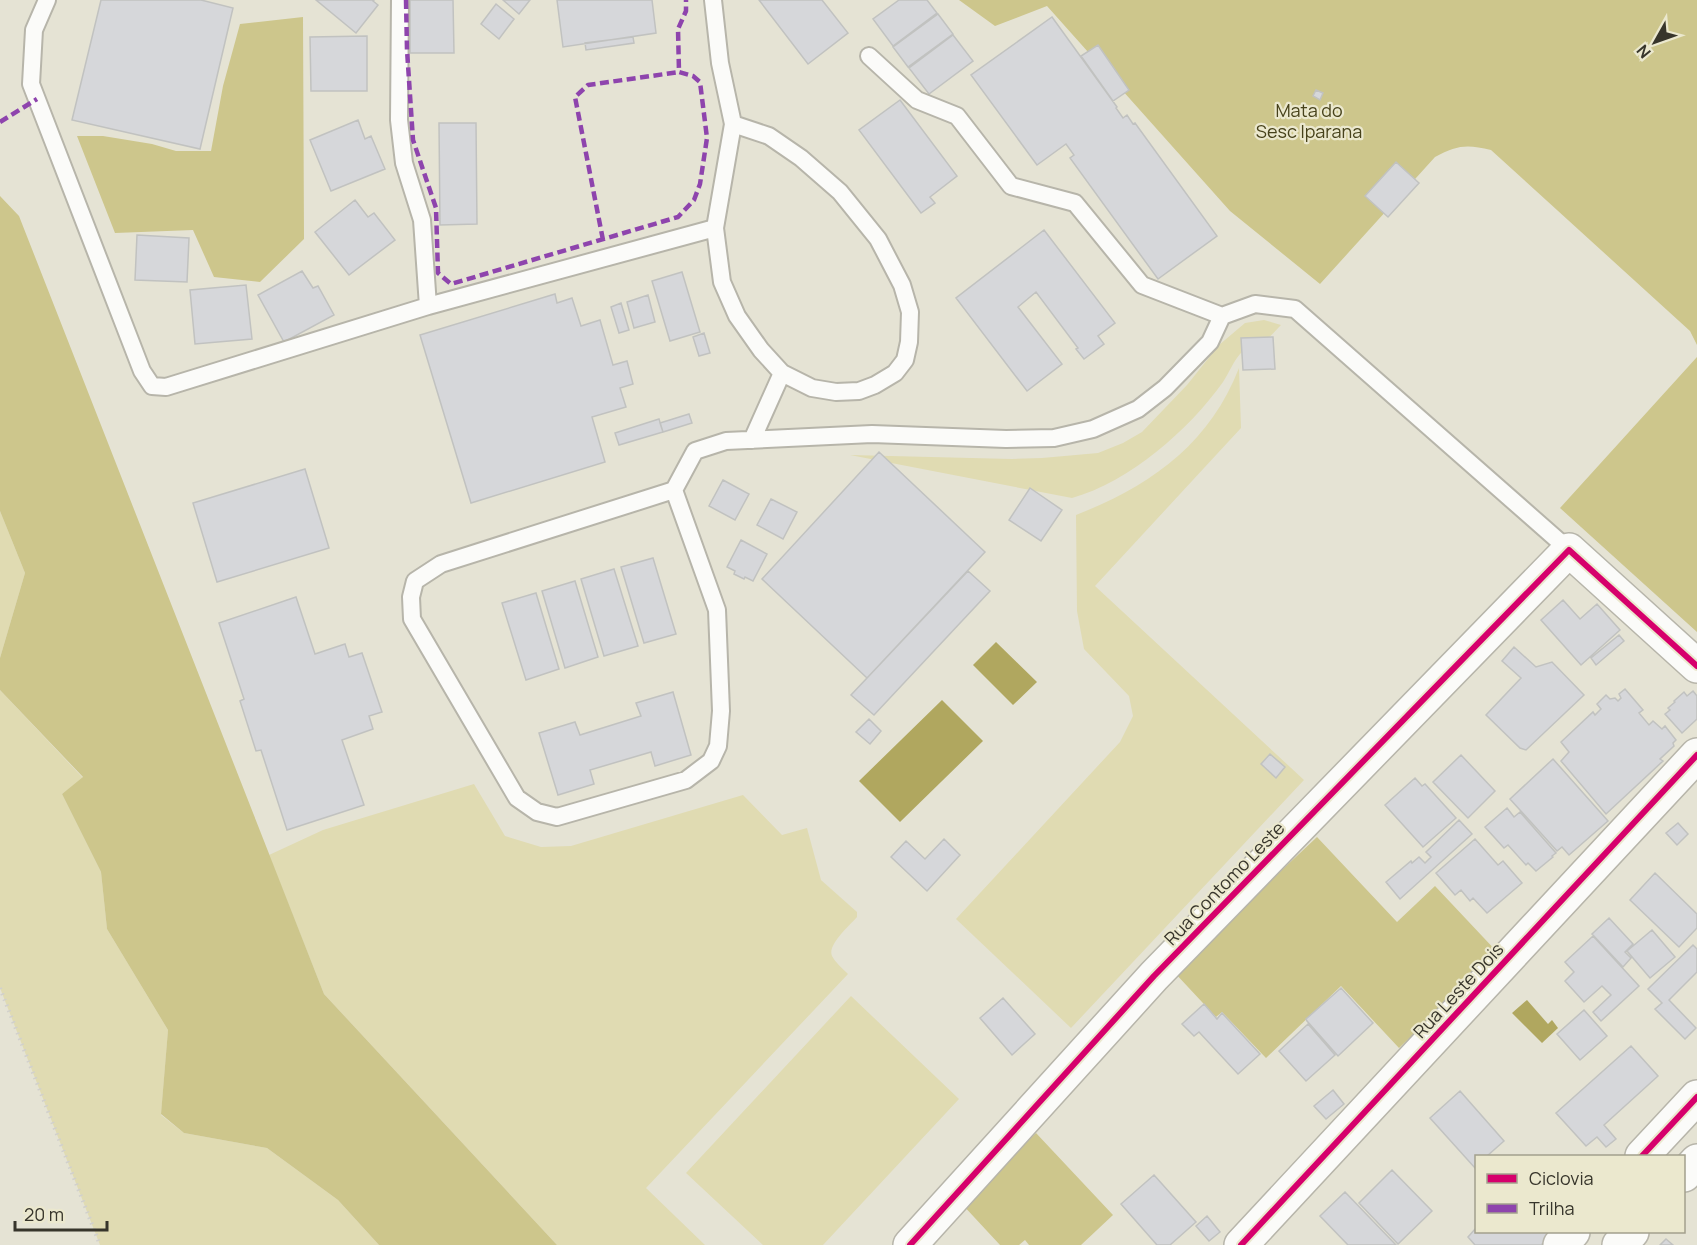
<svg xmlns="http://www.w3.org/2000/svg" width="1697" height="1245" font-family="Manrope,sans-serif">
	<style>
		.green { fill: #e0dbb2 }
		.forest { fill: #cdc68c }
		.water { fill: #b0a75f }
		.building { fill: #d6d7da; stroke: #c1c2c0; stroke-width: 1.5 }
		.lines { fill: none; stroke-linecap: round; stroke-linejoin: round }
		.service-casing { stroke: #b7b5aa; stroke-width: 20 }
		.minor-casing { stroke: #b7b5aa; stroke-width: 36 }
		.path { stroke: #d1d0cc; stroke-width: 4; stroke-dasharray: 1.5 4.5; stroke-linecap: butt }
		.service { stroke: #fbfbf9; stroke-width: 16 }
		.minor { stroke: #fbfbf9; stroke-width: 33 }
		.quiet { stroke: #8e44ad; stroke-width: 4.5; stroke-dasharray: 9 4.5; stroke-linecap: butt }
		.cycleway-casing { stroke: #ebe8ce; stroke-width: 10 }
		.cycleway { stroke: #d6006c; stroke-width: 6 }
		.labels { text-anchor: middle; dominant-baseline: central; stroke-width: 4.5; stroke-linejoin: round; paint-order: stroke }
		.park-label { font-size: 18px; fill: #47421b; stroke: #ebe8ce }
		.street-label { font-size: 18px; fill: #37352b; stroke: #ebe8ce }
	</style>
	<rect width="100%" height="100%" fill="#e5e3d4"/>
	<path class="green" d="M1264 320 1281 325C1277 329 1272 335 1268 338 1259 345 1249 344 1240 354 1233 362 1229 373 1223 382 1189 430 1129 482 1072 498L850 455 1012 459 1042 458 1098 453 1123 443 1142 432 1187 385 1219 345 1245 323Z
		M1239 368 1241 428 1095 586 1304 780 1071 1028 956 919 1120 742 1133 716 1129 696 1084 649 1077 611 1076 515C1150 486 1209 445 1239 368Z
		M0 511 25 573 0 658Z
		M0 690 83 778 62 794 101 872 107 929 168 1030 161 1115 184 1133 267 1148 338 1200 379 1245H100L0 988Z
		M474 784 505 836 541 847 571 846 743 795 782 835 807 828 821 880 857 912V917C850 925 827 945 832 956 835 962 843 969 848 974L646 1188 705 1245H557L324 994 269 855 323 830Z
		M851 996 959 1099 823 1245H763L686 1173Z"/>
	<path class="forest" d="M959 0H1697V345L1690 331 1491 150C1467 144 1457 145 1435 157L1320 284 1230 211 1047 6 995 26Z
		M303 17 304 239 260 282 214 277 193 230 115 233 77 136H103L152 144 176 151H211L223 86 240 24Z
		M0 196 19 216 324 994 557 1245H379L338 1200 267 1148 184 1133 161 1114 168 1030 107 929 101 872 62 794 83 777 0 690V658L25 573 0 511Z
		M1697 357V632L1560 508Z
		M1317 837 1397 922 1435 886 1499 954 1399 1048 1341 986 1266 1058 1222 1012 1216 1017 1174 972Z
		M1036 1133 1113 1215 1081 1245H1029L1025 1240 1019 1245H1000L961 1203Z"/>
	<path class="water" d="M996 642 1037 682 1013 705 973 665Z
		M942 700 983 741 900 822 859 781Z
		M1527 1000 1548 1024 1552 1020 1558 1028 1542 1043 1512 1013Z"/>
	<path class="building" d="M101 0H201L233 8 200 149 72 120Z
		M316 0H374L373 1 378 5 356 33Z
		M410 0H453L454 53H410Z
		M503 0H530L519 14Z
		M557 0H652L656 33 563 47Z
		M759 0H822L848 33 808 64Z
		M899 0H927L937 13 893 46 873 19Z
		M496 4 514 19 499 39 481 24Z
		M938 14 953 34 908 67 893 47Z
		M1052 17 1117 107 1116 108 1123 118 1127 115 1133 124 1135 123 1217 236 1158 279 1070 158 1074 155 1066 144 1037 165 971 75Z
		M953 35 973 61 929 94 909 68Z
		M367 36V91H311L310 37Z
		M633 37 634 43 586 50 585 43Z
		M1098 45 1129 90 1113 101 1081 56Z
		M1316 90 1323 93 1320 100 1313 96Z
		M900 100 957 176 930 197 935 203 921 213 859 130Z
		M358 120 365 139 371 136 385 169 331 191 310 140Z
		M439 123H476L477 224 440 225Z
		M1396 162 1419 183 1388 217 1365 196Z
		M355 200 368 217 374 213 395 240 349 275 315 232Z
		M1044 230 1115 323 1098 336 1104 344 1084 359 1076 349 1078 348 1036 292 1018 307 1062 364 1027 391 956 298Z
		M137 235 189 238 187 282 135 280Z
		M302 271 313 288 318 286 334 315 284 342 258 295Z
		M682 272 700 332 670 341 652 281Z
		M246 285 252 339 195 344 190 290Z
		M555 294 557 303 572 298 581 326 600 320 613 365 627 361 633 384 620 388 626 407 592 417 605 462 471 503 420 335Z
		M648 295 655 322 634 328 627 302Z
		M621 303 629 330 619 333 611 307Z
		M704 333 710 353 699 356 693 337Z
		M1273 337 1275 369 1243 370 1241 338Z
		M689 414 692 423 663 432 660 423Z
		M659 419 663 432 619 445 615 433Z
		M879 452 985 552 867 678 762 579Z
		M305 469 329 548 217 582 193 503Z
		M723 480 749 494 735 520 709 506Z
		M1030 488 1062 510 1041 541 1009 520Z
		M771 499 797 512 783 539 757 525Z
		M741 540 767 554 753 581 745 577 744 579 734 574 735 571 727 567Z
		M653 558 676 634 644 643 621 567Z
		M614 569 638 646 604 656 581 579Z
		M968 571 990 591 874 715 851 695Z
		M575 581 598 657 565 668 542 591Z
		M536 593 559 669 526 680 502 603Z
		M296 597 315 654 345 644 349 657 362 653 382 712 369 716 373 729 342 740 364 805 287 830 261 750 256 751 240 701 244 699 219 623Z
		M1563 600 1580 619 1597 604 1620 630 1581 665 1541 620Z
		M1619 635 1624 641 1596 665 1591 658Z
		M1514 647 1536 667 1552 662 1584 695 1526 750 1520 748 1486 715 1521 678 1502 661Z
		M1625 689 1643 710 1639 713 1649 725 1653 721 1662 729 1665 726 1676 740 1673 743 1674 746 1660 759 1663 761 1606 814 1561 761 1569 752 1561 742 1593 712 1595 715 1601 709 1597 704 1606 695 1610 699 1615 698 1618 701 1621 698 1619 694Z
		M1693 691 1697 696V719L1682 733 1665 714 1670 710 1668 708 1675 702 1674 701 1684 692 1687 696Z
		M673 692 691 755 655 766 651 752 590 770 594 784 558 795 539 733 575 722 580 735 641 716 636 703Z
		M869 719 881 731 870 744 856 732Z
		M1270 754 1285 767 1276 778 1261 764Z
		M1461 755 1495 791 1468 818 1433 782Z
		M1553 759 1608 821 1569 855 1562 847 1557 851 1510 799Z
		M1415 778 1422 786 1425 784 1456 818 1423 847 1385 805Z
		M1507 808 1514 817 1520 812 1556 853 1552 856 1553 857 1536 871 1528 863 1526 865 1508 845 1504 848 1485 827Z
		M1459 820 1472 834 1400 899 1386 882 1411 861 1412 863 1419 857 1425 863 1431 857 1426 852Z
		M1678 823 1688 834 1677 845 1666 833Z
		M944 839 960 855 927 891 891 857 906 841 925 859Z
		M1475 839 1498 865 1503 861 1522 883 1487 913 1473 898 1470 901 1461 890 1455 895 1436 873Z
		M1655 873 1697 914V928L1679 947 1630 900Z
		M1609 918 1633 944 1625 952 1631 958 1623 967 1592 934Z
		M1652 930 1675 957 1650 978 1627 951Z
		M1593 936 1639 986 1601 1021 1593 1012 1611 995 1602 986 1584 1002 1565 981 1574 972 1565 962Z
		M1693 945 1697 949V972L1669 1000 1696 1028 1685 1039 1655 1009 1662 1003 1648 989Z
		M1341 988 1373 1023 1338 1056 1307 1021 1306 1019Z
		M1003 998 1035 1034 1012 1055 980 1018Z
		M1204 1004 1217 1019 1222 1013 1260 1054 1238 1074 1199 1032 1194 1036 1182 1024Z
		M1584 1010 1607 1036 1580 1060 1557 1034Z
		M1308 1024 1335 1055 1306 1081 1279 1051Z
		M1631 1046 1658 1076 1604 1125 1616 1139 1606 1147 1597 1137 1586 1146 1556 1113Z
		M1333 1090 1344 1104 1326 1119 1314 1106Z
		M1460 1091 1504 1141 1487 1156H1476V1166L1475 1168 1430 1118Z
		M1392 1170 1432 1211 1398 1244 1359 1203Z
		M1154 1175 1196 1222 1170 1245H1157L1121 1204Z
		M1345 1192 1396 1245H1348L1320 1216Z
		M1207 1216 1220 1232 1209 1241 1196 1226Z
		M1476 1228V1232H1555L1541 1245H1475L1468 1237Z
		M1666 1239 1673 1245H1660Z"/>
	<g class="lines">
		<g class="service-casing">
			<path id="service" d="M47 0 34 30 31 84 142 371 152 386 166 387 428 306 715 228
				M400 0 399 120 404 163 422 220 428 306
				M713 0 720 63 733 124 715 228 722 282 737 316 761 350 782 373 812 388 836 392 859 391 875 385 895 373 905 360 909 342 910 312 902 285 878 239 840 192 801 158 769 136 733 124
				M869 56 917 100 957 116 1011 186 1075 203 1142 285 1222 316
				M752 440 782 373
				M674 490 717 610 721 711 718 746 711 761 686 780 557 817 537 812 517 798 412 619 411 597 415 581 441 564 674 490 695 451 726 441 872 434 1006 439 1054 438 1093 429 1138 409 1165 388 1210 342 1222 316 1255 304 1295 309 1569 550"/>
		</g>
		<g class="minor-casing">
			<path id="minor" d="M1642 1156 1697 1097
				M1684 1175 1697 1161
				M910 1245 1154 976 1569 550 1697 666
				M1241 1245 1697 755
				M1560 1245 1573 1232
				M1619 1245 1632 1232"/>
		</g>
		<path class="path" d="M0 988 100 1245"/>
		<use href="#service" class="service"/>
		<use href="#minor" class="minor"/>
		<path class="quiet" d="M406 0 407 50 413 140 436 208 438 273 451 284 678 217 694 200 700 184 707 138 700 82 693 76 679 72 678 29 686 11V0
			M0 122 37 99
			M603 240 575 97 588 85 679 72"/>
		<g class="cycleway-casing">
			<path id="cycleway" d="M1642 1156 1697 1097
				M910 1245 1154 976 1569 550 1697 666
				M1241 1245 1697 755"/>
		</g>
		<use href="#cycleway" class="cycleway"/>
	</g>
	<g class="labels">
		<g class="park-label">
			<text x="1309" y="110">Mata do<tspan x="1309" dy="21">Sesc Iparana</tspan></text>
		</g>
		<g class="street-label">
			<text transform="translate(1224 883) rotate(-46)">Rua Contomo Leste</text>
			<text transform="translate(1458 990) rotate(-47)">Rua Leste Dois</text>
		</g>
	</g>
	<rect x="1475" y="1155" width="210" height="78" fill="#ebe8ce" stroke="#a3a08d" stroke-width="1.5"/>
	<rect x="1487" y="1174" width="30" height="9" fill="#d6006c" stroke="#a3a08d" stroke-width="1.5"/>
	<text x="1529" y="1185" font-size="18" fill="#37352b">Ciclovia</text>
	<rect x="1487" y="1204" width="30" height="9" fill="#8e44ad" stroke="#a3a08d" stroke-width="1.5"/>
	<text x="1529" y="1215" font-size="18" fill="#37352b">Trilha</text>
	<g transform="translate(1655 42) rotate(230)" stroke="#ebe8ce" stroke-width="4.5" paint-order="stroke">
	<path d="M0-4.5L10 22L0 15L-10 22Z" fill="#37352b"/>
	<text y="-9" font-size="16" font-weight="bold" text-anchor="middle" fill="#37352b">N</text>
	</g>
	<path d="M15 1221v9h92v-9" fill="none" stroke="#37352b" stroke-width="3"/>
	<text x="24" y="1221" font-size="18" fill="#37352b" stroke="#ebe8ce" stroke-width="4.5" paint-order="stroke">20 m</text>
</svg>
